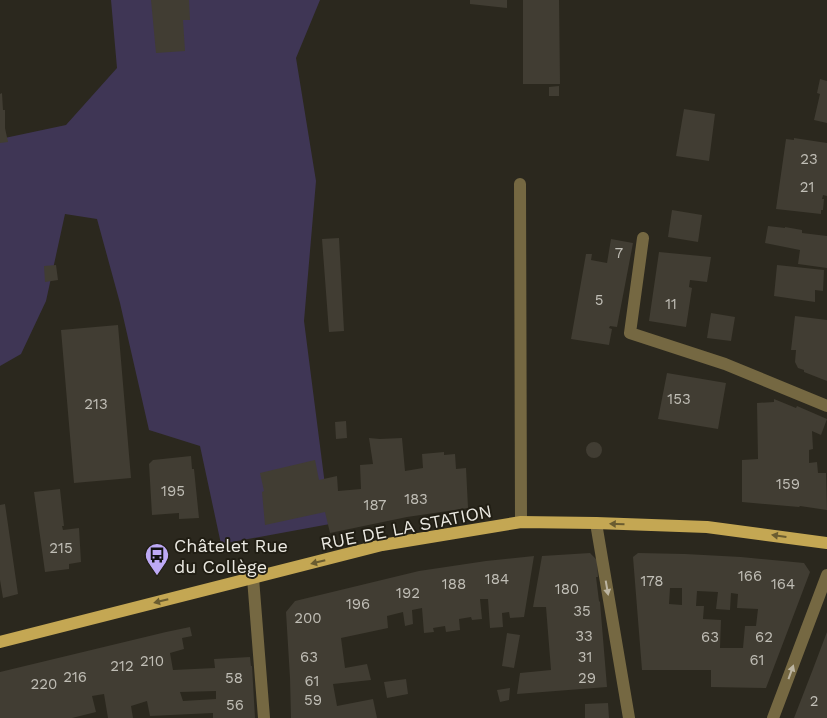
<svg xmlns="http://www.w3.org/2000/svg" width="827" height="718" font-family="'Work Sans',sans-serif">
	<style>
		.green { fill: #3f3655 }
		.building { fill: #413d33; fill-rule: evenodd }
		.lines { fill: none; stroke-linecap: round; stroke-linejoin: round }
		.lane { stroke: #756842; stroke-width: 12 }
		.street { stroke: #756842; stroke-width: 12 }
		.primary { stroke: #c4a753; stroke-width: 12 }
		.oneway { fill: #6a5c30 }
		.oneway2 { fill: #bcb5a2 }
		.labels { text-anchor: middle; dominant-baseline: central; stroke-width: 4; stroke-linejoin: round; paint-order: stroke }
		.number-label { font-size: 15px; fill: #c0beb6 }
		.street-label { font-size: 18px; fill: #ebe9e2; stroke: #211e14 }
		.poi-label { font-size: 18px; fill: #ebe9e2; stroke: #211e14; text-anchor: start }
	</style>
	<rect width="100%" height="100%" fill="#2b281e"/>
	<path class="green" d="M111 0H320L296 58 316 181 304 321 330 524 221 544 200 446 149 430 120 303 97 219 65 214 46 301 21 354 0 366V139L66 125 117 68Z"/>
	<path class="building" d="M151 0H189L190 20H183L185 51 156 53Z
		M470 0H507V8L470 4Z
		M523 0H559L560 84H523Z
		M820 79 827 81V123L814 120 820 94 817 93Z
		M559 86V96H549V87Z
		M2 93 3 110H5V128L8 142 0 143V94Z
		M684 109 715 114 709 161 676 156Z
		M794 138 827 143V196L823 195 822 199H824L823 210H821V214L776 209 786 139 794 140Z
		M672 210 702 215 698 242 668 237Z
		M768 226 785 228V227L802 230V233L827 236V268L798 264 800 250 765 243Z
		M339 238 344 331 329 332 322 239Z
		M611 239 633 243 617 327 610 326 609 328 612 329 609 345 571 339 586 254H592L591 260 607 263Z
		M659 252 711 257 707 282 690 280 689 287 692 288 686 327 649 321Z
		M56 265 58 280 45 282 44 266Z
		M777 265 824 270 823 291 815 290V302L774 296Z
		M711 313 735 317 731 341 707 338Z
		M795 316 827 320V381L804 372V370L798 368 795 362 796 350H791Z
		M118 325 131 478 74 483 61 330Z
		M667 373 726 383 718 429 658 419Z
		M774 399 796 408 797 406 827 419 821 435 812 431 813 449 809 450V463L817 462 818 473H826L827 510 800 506 799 507 742 502V460L758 459 757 403 774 402Z
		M346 421 347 438 336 439 335 422Z
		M369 438 380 439 402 438 405 471 423 468 422 454 444 452V455L455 454 456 469 466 468 468 508 407 517 330 533 325 512 265 525 262 492 264 491 260 473 315 460 319 480 337 476 338 491 361 489 360 465 373 464Z
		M586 450a8 8 0 1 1 16 0a8 8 0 1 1-16 0Z
		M191 456 192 469H194L199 518 179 519V513L152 515 149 464 153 460Z
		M60 489 64 526H62L63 530 79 528 81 562 69 564V569L45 572 34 492Z
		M5 504 18 594 3 598 0 580V505Z
		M590 553 597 560 598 577H596L599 601 600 602 607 687 517 694 520 673 551 670 546 607H533L542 556Z
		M638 553 685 554 741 557 804 563 810 572 766 688 711 687V670H642L633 557ZM670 588H682V605L669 604ZM697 591 718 592 716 609 730 610 731 593 738 594 737 608 758 609 756 626H745L743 648H720L721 620 703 619 704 606H696Z
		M534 556 524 617 510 618 509 612 502 613 503 627 490 628 488 599H480L482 619 472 620 471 617 459 619 460 630 446 632 445 626 433 628 434 632 424 633 422 608 412 610 413 624 405 626 403 612 387 616 388 628 341 638 345 668 367 664 371 680 333 684 337 706 373 699 377 718H291L290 678 286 612 295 601 419 571 486 561Z
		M190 627 192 636 182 638 184 649 170 653 173 670 215 668 214 659 250 657 251 666H252L255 718H213V713L150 716 147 701 131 706 133 718H108L104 694 92 696 96 712 72 718H0V672L166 632ZM216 691V699L183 701 180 692Z
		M827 632V718H794L813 669Z
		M507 633 520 635 514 668 502 666Z
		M406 679 408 694 387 698 384 682Z
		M510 688 509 700 500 702 497 690Z
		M608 703 609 718H585V704Z"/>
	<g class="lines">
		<path class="lane" d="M520 184 521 522"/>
		<path class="street" d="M643 238 630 333 725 364 827 406
			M596 523 629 718
			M253 578 264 718
			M773 718 827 575"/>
		<path class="primary" d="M0 642 382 545 521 522 596 523 707 527 827 543"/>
	</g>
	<defs><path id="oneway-solid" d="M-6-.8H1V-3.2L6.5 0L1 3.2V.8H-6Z" transform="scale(1.25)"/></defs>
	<g class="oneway">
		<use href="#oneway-solid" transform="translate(617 524) rotate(-178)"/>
		<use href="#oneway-solid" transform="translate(779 536) rotate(-172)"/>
		<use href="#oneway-solid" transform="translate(318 562) rotate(166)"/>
		<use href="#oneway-solid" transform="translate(161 601) rotate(166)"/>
	</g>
	<g class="oneway2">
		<use href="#oneway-solid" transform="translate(607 588) rotate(80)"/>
		<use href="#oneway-solid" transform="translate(791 672) rotate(-70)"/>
	</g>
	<defs>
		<g id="bus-pin" transform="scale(1.25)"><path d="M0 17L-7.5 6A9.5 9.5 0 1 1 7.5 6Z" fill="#bda9f5" stroke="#211e14"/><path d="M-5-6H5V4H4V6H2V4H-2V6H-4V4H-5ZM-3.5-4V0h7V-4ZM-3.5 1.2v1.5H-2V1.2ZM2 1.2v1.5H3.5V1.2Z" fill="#111"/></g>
	</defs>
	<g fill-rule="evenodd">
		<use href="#bus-pin" x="157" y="555"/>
	</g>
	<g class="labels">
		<g class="number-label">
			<text x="809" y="159">23</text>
			<text x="807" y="187">21</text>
			<text x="619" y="253">7</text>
			<text x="599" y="300">5</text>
			<text x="671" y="304">11</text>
			<text x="679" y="399">153</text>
			<text x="96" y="404">213</text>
			<text x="788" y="484">159</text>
			<text x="173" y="491">195</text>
			<text x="416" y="499">183</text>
			<text x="375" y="505">187</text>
			<text x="61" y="548">215</text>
			<text x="750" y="576">166</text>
			<text x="497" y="579">184</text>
			<text x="652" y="581">178</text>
			<text x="454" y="584">188</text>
			<text x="783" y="584">164</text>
			<text x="567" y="589">180</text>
			<text x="408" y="593">192</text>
			<text x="358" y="604">196</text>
			<text x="582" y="611">35</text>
			<text x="308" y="618">200</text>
			<text x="584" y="636">33</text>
			<text x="710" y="637">63</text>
			<text x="764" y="637">62</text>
			<text x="309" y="657">63</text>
			<text x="585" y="657">31</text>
			<text x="757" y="660">61</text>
			<text x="152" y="661">210</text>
			<text x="122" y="666">212</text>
			<text x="75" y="677">216</text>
			<text x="234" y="678">58</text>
			<text x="587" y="678">29</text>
			<text x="312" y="681">61</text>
			<text x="44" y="684">220</text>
			<text x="313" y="700">59</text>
			<text x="814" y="701">2</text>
			<text x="235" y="705">56</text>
		</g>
		<g class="street-label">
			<text transform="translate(406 527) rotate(-11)">RUE DE LA STATION</text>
		</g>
		<g class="poi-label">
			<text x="174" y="545">Châtelet Rue<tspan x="174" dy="21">du Collège</tspan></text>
		</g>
	</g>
</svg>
